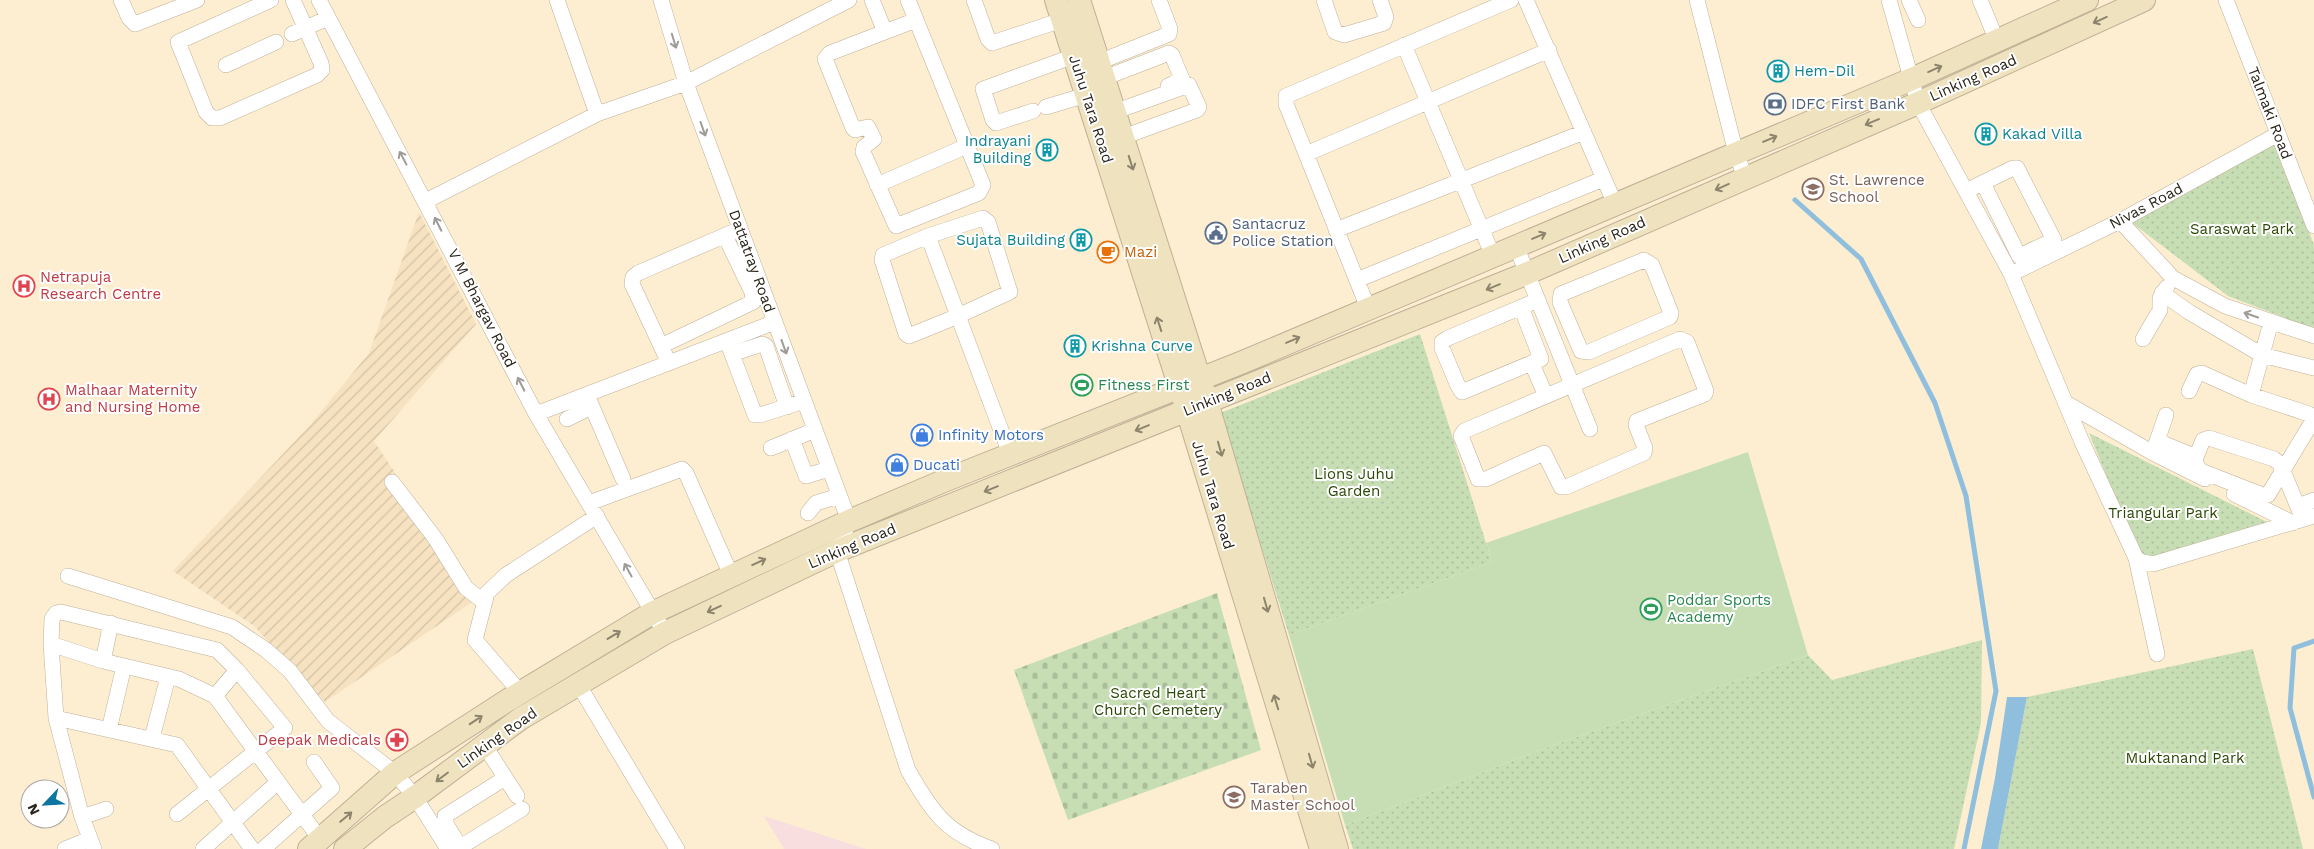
<svg xmlns="http://www.w3.org/2000/svg" width="2314" height="849" font-family="'Work Sans',sans-serif">
	<style>
		.industrial { fill: url(#industrial-furrows) }
		.education { fill: #f9dedf }
		.cemetery { fill: url(#cemetery-stones) }
		.park { fill: url(#park-dots) }
		.pitch { fill: #c7deb5 }
		.water { fill: #90bfde }
		.lines { fill: none; stroke-linecap: round; stroke-linejoin: round }
		.stream { stroke: #90bfde; stroke-width: 5 }
		.street-casing { stroke: #bfb096; stroke-width: 16 }
		.secondary-casing { stroke: #bfb096; stroke-width: 24 }
		.street { stroke: #fff; stroke-width: 15 }
		.secondary { stroke: #efe3bf; stroke-width: 22 }
		.oneway { stroke: #8c846c }
		.oneway2 { stroke: #9f9c98 }
		.labels { text-anchor: middle; dominant-baseline: central; stroke-width: 4; stroke-linejoin: round; paint-order: stroke }
		.culture-label { font-size: 15px; fill: #0d838f; stroke: #fff; text-anchor: start }
		.street-label { font-size: 15px; fill: #292419; stroke: #fff }
		.service-label { font-size: 15px; fill: #4e5e75; stroke: #fff; text-anchor: start }
		.education-label { font-size: 15px; fill: #785e54; stroke: #fff; text-anchor: start }
		.park-label { font-size: 15px; fill: #2b4804; stroke: #fff }
		.food-label { font-size: 15px; fill: #c56008; stroke: #fff; text-anchor: start }
		.health-label { font-size: 15px; fill: #be3a42; stroke: #fff; text-anchor: start }
		.leisure-label { font-size: 15px; fill: #27864d; stroke: #fff; text-anchor: start }
		.shop-label { font-size: 15px; fill: #366cbe; stroke: #fff; text-anchor: start }
	</style>
	<defs>
		<pattern id="industrial-furrows" width="10" height="10" patternUnits="userSpaceOnUse" patternTransform="scale(1.25)"><rect width="10" height="10" fill="#f6e2c0"/><path d="M-1 1l2-2M0 10L10 0M9 11l2-2" fill="none" stroke="#d3c2a4"/></pattern>
		<pattern id="cemetery-stones" width="16" height="16" patternUnits="userSpaceOnUse" patternTransform="scale(1.25)"><rect width="16" height="16" fill="#c7deb5"/><path d="M2 7V4a2 2 0 0 1 4 0v3zM10 15v-3a2 2 0 0 1 4 0v3z" fill="#abbe9b"/></pattern>
		<pattern id="park-dots" width="8" height="8" patternUnits="userSpaceOnUse" patternTransform="scale(1.25)"><rect width="8" height="8" fill="#c7deb5"/><path d="M2 2h.1M6 6h.1" fill="none" stroke="#abbe9b" stroke-width="1.8" stroke-linecap="round"/></pattern>
	</defs>
	<rect width="100%" height="100%" fill="#fdeed2"/>
	<path class="industrial" d="M419 212 476 324 374 441 478 598 325 702 254 626 173 571 311 424 369 353Z"/>
	<path class="education" d="M764 816 866 849H784Z"/>
	<path class="cemetery" d="M1217 593 1261 750 1068 820 1014 670Z"/>
	<path class="park" d="M2275 143 2314 245V329L2228 296 2135 225 2125 221Z
		M1420 334 1492 562 1289 635 1220 413Z
		M2089 433 2267 522 2144 559 2122 514Z
		M1982 640 1981 723 1954 849H1353L1345 825 1551 746 1808 655 1832 680Z
		M2253 649 2303 849H1998L2027 697Z"/>
	<path class="pitch" d="M1748 452 1808 655 1551 746 1345 825 1289 635 1492 562 1486 543Z"/>
	<path class="water" d="M2007 697H2027L1998 849H1981L1995 778Z"/>
	<g class="lines">
		<path class="stream" d="M1795 200 1861 259 1935 403 1966 496 1996 691 1964 849
			M2314 641 2294 648 2290 708 2314 797"/>
		<g class="street-casing">
			<path id="street" d="M121 0 129 18 135 24 197 0
				M271 0 178 42 206 112 212 118H220L317 75 322 70 321 63 293 0
				M319 0 536 414 665 633
				M557 0 597 114
				M661 0 686 83 849 521 837 551 908 770C931 811 946 833 992 849
				M872 0 885 32
				M908 0 983 185 979 193 896 226 863 152 864 147 874 139 868 127 855 130 853 128 825 59 830 53 916 20
				M974 0 988 39 992 43 1062 20
				M1324 0 1335 32 1344 35 1384 23 1386 17 1380 0
				M1526 0 1615 204
				M1697 0 1736 153 1745 177
				M1889 0 1918 103 2011 274 2082 442 2136 558 2142 562 2153 564 2314 516
				M1909 0 1918 20
				M1980 0 1997 41
				M2226 0 2314 226
				M292 34 328 18
				M1404 45 1493 256
				M1099 62 1169 34 1170 29 1159 0
				M226 65 276 42
				M1104 78 1169 53 1172 55 1182 79 1168 86
				M1046 107 1086 95
				M1033 111 996 123 993 120 983 89 1074 56
				M1114 112 1189 85 1199 107 1197 110 1123 137
				M1306 154 1549 50
				M877 185 967 146
				M1966 191 2013 168H2017L2054 240 2019 256 1983 183
				M426 201 597 114 686 83 849 0
				M983 218 988 222 1010 292 958 316 909 336 906 334 882 260 883 255 928 236Z
				M2120 221 2173 278 2225 306 2314 336
				M1336 230 1584 132
				M928 236 1010 454
				M1516 246 1590 429
				M1644 260 1652 265 1671 313 1670 317 1589 352 1581 351 1560 302 1561 294Z
				M2011 274 2120 221 2278 134
				M1357 280 1603 179
				M2162 293 2189 312 2262 355 2314 368
				M1521 307 1541 359 1462 392 1458 386 1442 348V342L1448 338 1538 300
				M1368 308 1286 104V96L1511 0
				M1680 339 1687 342 1706 391 1705 394 1637 421 1636 425 1645 448 1644 453 1566 487H1561L1544 453 1486 479H1478L1461 436 1464 431Z
				M2143 339 2160 310V298L2167 287
				M727 341 755 415H760L804 401
				M661 346 753 302 752 292 725 236
				M732 354 762 344 766 346 787 407
				M669 363 632 284 633 277 638 273 740 229
				M1532 364 1546 396
				M587 395 623 479
				M2251 395 2271 322
				M2066 403 2153 453 2205 479
				M536 414 775 322
				M567 419 591 407
				M792 439 806 476 829 469
				M2157 441 2196 457 2195 463 2201 471 2265 496 2268 495 2312 422V417L2309 414 2251 395 2202 373 2197 374 2189 391
				M771 448 815 430
				M2154 450 2166 415
				M2196 457 2203 440 2209 438 2274 459 2280 464 2303 519
				M392 482 435 538 466 588 484 602
				M2234 494 2293 523
				M589 503 682 469 686 473 731 575
				M2298 506 2314 500
				M808 513 816 503 839 496
				M2136 558 2157 654
				M68 576 232 627 266 650 290 671 328 721 395 773 415 797 448 849
				M51 644 52 619 56 613 61 612 217 650 237 670 215 696
				M103 661 111 623
				M578 684 677 849
				M520 692 475 640 487 593 506 575 597 516
				M56 718 177 745 252 849
				M109 730 124 666
				M152 738 168 677
				M485 746 517 796
				M177 814 285 728 237 670
				M82 817 106 809
				M460 847 446 824 445 816 505 778
				M65 849 90 839
				M94 849 82 817 56 718 51 644 103 661 179 679 215 696 320 839
				M203 849 278 782
				M263 849 332 788 314 762
				M457 849 522 809"/>
		</g>
		<g class="secondary-casing">
			<path id="secondary" d="M1056 0 1187 410 1321 849
				M1079 0 1207 402 1337 849
				M309 849 395 773 508 700 652 613 849 521 946 480 1243 362 1912 79 2087 0
				M345 849 385 817 415 797 520 719 665 633 837 551 1528 273 1918 103 2144 0"/>
		</g>
		<use href="#street" class="street"/>
		<use href="#secondary" class="secondary"/>
	</g>
	<defs><path id="oneway-shaft" d="M-6 0H5M1.5-3L5.5 0L1.5 3" fill="none" stroke-width="1.6" stroke-linecap="round" stroke-linejoin="round" transform="scale(1.25)"/></defs>
	<g class="oneway">
		<use href="#oneway-shaft" transform="translate(2100 20) rotate(156)"/>
		<use href="#oneway-shaft" transform="translate(1935 69) rotate(-24)"/>
		<use href="#oneway-shaft" transform="translate(1872 122) rotate(157)"/>
		<use href="#oneway-shaft" transform="translate(1770 139) rotate(-23)"/>
		<use href="#oneway-shaft" transform="translate(1131 163) rotate(72)"/>
		<use href="#oneway-shaft" transform="translate(1722 187) rotate(156)"/>
		<use href="#oneway-shaft" transform="translate(1539 236) rotate(-23)"/>
		<use href="#oneway-shaft" transform="translate(1493 287) rotate(158)"/>
		<use href="#oneway-shaft" transform="translate(1159 324) rotate(-108)"/>
		<use href="#oneway-shaft" transform="translate(1293 340) rotate(-23)"/>
		<use href="#oneway-shaft" transform="translate(1142 428) rotate(158)"/>
		<use href="#oneway-shaft" transform="translate(1220 449) rotate(74)"/>
		<use href="#oneway-shaft" transform="translate(991 489) rotate(158)"/>
		<use href="#oneway-shaft" transform="translate(759 562) rotate(-25)"/>
		<use href="#oneway-shaft" transform="translate(1266 605) rotate(74)"/>
		<use href="#oneway-shaft" transform="translate(714 609) rotate(155)"/>
		<use href="#oneway-shaft" transform="translate(614 635) rotate(-31)"/>
		<use href="#oneway-shaft" transform="translate(1276 702) rotate(-107)"/>
		<use href="#oneway-shaft" transform="translate(476 720) rotate(-33)"/>
		<use href="#oneway-shaft" transform="translate(1311 761) rotate(74)"/>
		<use href="#oneway-shaft" transform="translate(442 777) rotate(143)"/>
		<use href="#oneway-shaft" transform="translate(346 817) rotate(-40)"/>
	</g>
	<g class="oneway2">
		<use href="#oneway-shaft" transform="translate(674 41) rotate(73)"/>
		<use href="#oneway-shaft" transform="translate(703 129) rotate(70)"/>
		<use href="#oneway-shaft" transform="translate(403 158) rotate(-118)"/>
		<use href="#oneway-shaft" transform="translate(438 224) rotate(-117)"/>
		<use href="#oneway-shaft" transform="translate(2251 315) rotate(-161)"/>
		<use href="#oneway-shaft" transform="translate(784 347) rotate(70)"/>
		<use href="#oneway-shaft" transform="translate(521 384) rotate(-117)"/>
		<use href="#oneway-shaft" transform="translate(628 570) rotate(-119)"/>
	</g>
	<defs>
		<g id="building-ring" transform="scale(1.125)"><circle r="9.5" fill="#fff" stroke="#0f9aa8" stroke-width="1.5"/><path d="M-4-6H4V6H1V3H-1V6H-4ZM-2.5-4.3h1.7v1.8h-1.7ZM.8-4.3h1.7v1.8H.8ZM-2.5-1h1.7V.8h-1.7ZM.8-1h1.7V.8H.8Z" fill="#0f9aa8"/></g>
		<g id="bank-ring" transform="scale(1.125)"><circle r="9.5" fill="#fff" stroke="#5c6f8a" stroke-width="1.5"/><path d="M-6-4H6V4H-6ZM0-2.3a2.3 2.3 0 1 0 0 4.6a2.3 2.3 0 1 0 0-4.6Z" fill="#5c6f8a"/></g>
		<g id="school-ring" transform="scale(1.125)"><circle r="9.5" fill="#fff" stroke="#8d6e63" stroke-width="1.5"/><path d="M0-5L7-2L0 1L-7-2ZM-4 1L0 2.5L4 1V4Q0 6-4 4Z" fill="#8d6e63"/></g>
		<g id="civic-ring" transform="scale(1.125)"><circle r="9.5" fill="#fff" stroke="#5c6f8a" stroke-width="1.5"/><path d="M-.6-6.5H3V-4.5H.6V-3L4-1V1h2V6H-6V1h2V-1L-.6-3ZM-1.2 2.5V6h2.4V2.5Z" fill="#5c6f8a"/></g>
		<g id="cafe-ring" transform="scale(1.125)"><circle r="9.5" fill="#fff" stroke="#e8710a" stroke-width="1.5"/><path d="M-5.5-4.5H6V0H3Q3 3.5 0 3.5H-2.5Q-5.5 3.5-5.5 0ZM3-3.2v2h1.7v-2ZM-6 4.5H4V6H-6Z" fill="#e8710a"/></g>
		<g id="hospital-ring" transform="scale(1.125)"><circle r="9.5" fill="#fff" stroke="#e0444e" stroke-width="1.5"/><path d="M-5-5h3v3.5h4V-5h3V5h-3V1.5h-4V5h-3Z" fill="#e0444e"/></g>
		<g id="stadium-ring" transform="scale(1.125)"><circle r="9.5" fill="#fff" stroke="#2e9e5b" stroke-width="1.5"/><path d="M0-5a6.5 5 0 1 0 0 10a6.5 5 0 1 0 0-10ZM-3.5-1.8h7v3.6h-7Z" fill="#2e9e5b"/></g>
		<g id="shop-ring" transform="scale(1.125)"><circle r="9.5" fill="#fff" stroke="#3f7fe0" stroke-width="1.5"/><path d="M-5-2.5h2.3a2.7 3.5 0 0 1 5.4 0H5L5.5 6h-11ZM-1.5-2.5h3a1.5 2.3 0 0 0-3 0Z" fill="#3f7fe0"/></g>
		<g id="pharmacy-ring" transform="scale(1.125)"><circle r="9.5" fill="#fff" stroke="#e0444e" stroke-width="1.5"/><path d="M-2-6h4v4h4v4h-4v4h-4v-4h-4v-4h4Z" fill="#e0444e"/></g>
	</defs>
	<g fill-rule="evenodd">
		<use href="#building-ring" x="1778" y="71"/>
		<use href="#bank-ring" x="1775" y="104"/>
		<use href="#building-ring" x="1986" y="134"/>
		<use href="#building-ring" x="1047" y="150"/>
		<use href="#school-ring" x="1813" y="189"/>
		<use href="#civic-ring" x="1216" y="233"/>
		<use href="#building-ring" x="1081" y="240"/>
		<use href="#cafe-ring" x="1108" y="252"/>
		<use href="#hospital-ring" x="24" y="286"/>
		<use href="#building-ring" x="1075" y="346"/>
		<use href="#stadium-ring" x="1082" y="385"/>
		<use href="#hospital-ring" x="49" y="399"/>
		<use href="#shop-ring" x="922" y="435"/>
		<use href="#shop-ring" x="897" y="465"/>
		<use href="#stadium-ring" x="1651" y="609"/>
		<use href="#pharmacy-ring" x="397" y="740"/>
		<use href="#school-ring" x="1234" y="797"/>
	</g>
	<g class="labels">
		<g class="culture-label">
			<text x="1794" y="71">Hem-Dil</text>
			<text x="2002" y="134">Kakad Villa</text>
			<text x="1031" y="141" text-anchor="end">Indrayani<tspan x="1031" dy="17">Building</tspan></text>
			<text x="1065" y="240" text-anchor="end">Sujata Building</text>
			<text x="1091" y="346">Krishna Curve</text>
		</g>
		<g class="street-label">
			<text transform="translate(1973 78) rotate(-24)">Linking Road</text>
			<text transform="translate(1091 109) rotate(72)">Juhu Tara Road</text>
			<text transform="translate(2270 113) rotate(69)">Talmaki Road</text>
			<text transform="translate(2146 206) rotate(-28)">Nivas Road</text>
			<text transform="translate(1602 240) rotate(-24)">Linking Road</text>
			<text transform="translate(752 261) rotate(70)">Dattatray Road</text>
			<text transform="translate(482 308) rotate(63)">V M Bhargav Road</text>
			<text transform="translate(1227 394) rotate(-22)">Linking Road</text>
			<text transform="translate(1213 495) rotate(73)">Juhu Tara Road</text>
			<text transform="translate(852 546) rotate(-23)">Linking Road</text>
			<text transform="translate(497 738) rotate(-35)">Linking Road</text>
		</g>
		<g class="service-label">
			<text x="1791" y="104">IDFC First Bank</text>
			<text x="1232" y="224">Santacruz<tspan x="1232" dy="17">Police Station</tspan></text>
		</g>
		<g class="education-label">
			<text x="1829" y="180">St. Lawrence<tspan x="1829" dy="17">School</tspan></text>
			<text x="1250" y="788">Taraben<tspan x="1250" dy="17">Master School</tspan></text>
		</g>
		<g class="park-label">
			<text x="2242" y="229">Saraswat Park</text>
			<text x="1354" y="474">Lions Juhu<tspan x="1354" dy="17">Garden</tspan></text>
			<text x="2163" y="513">Triangular Park</text>
			<text x="1158" y="693">Sacred Heart<tspan x="1158" dy="17">Church Cemetery</tspan></text>
			<text x="2185" y="758">Muktanand Park</text>
		</g>
		<g class="food-label">
			<text x="1124" y="252">Mazi</text>
		</g>
		<g class="health-label">
			<text x="40" y="277">Netrapuja<tspan x="40" dy="17">Research Centre</tspan></text>
			<text x="65" y="390">Malhaar Maternity<tspan x="65" dy="17">and Nursing Home</tspan></text>
			<text x="381" y="740" text-anchor="end">Deepak Medicals</text>
		</g>
		<g class="leisure-label">
			<text x="1098" y="385">Fitness First</text>
			<text x="1667" y="600">Poddar Sports<tspan x="1667" dy="17">Academy</tspan></text>
		</g>
		<g class="shop-label">
			<text x="938" y="435">Infinity Motors</text>
			<text x="913" y="465">Ducati</text>
		</g>
	</g>
	<g transform="translate(45 804) rotate(245)"><circle r="24" fill="#ffffff" stroke="#a9a7a3"/>
	<path d="M0-4L9 19L0 12L-9 19Z" fill="#0e74a0"/>
	<text y="-8" font-size="14" font-weight="bold" text-anchor="middle" fill="#292419">N</text>
	</g>
</svg>
